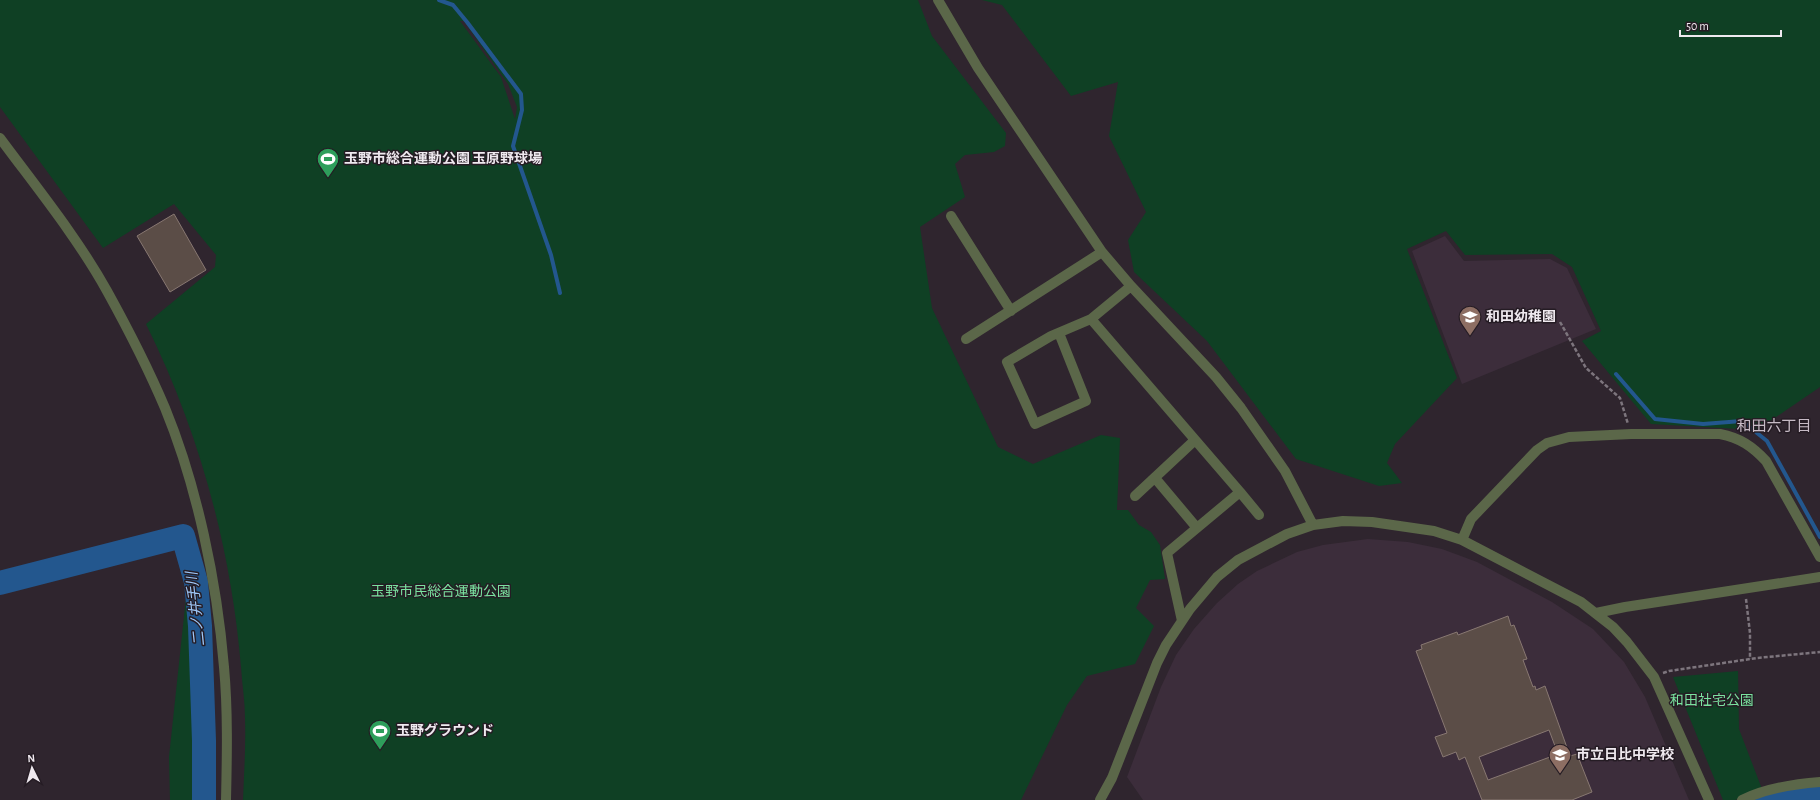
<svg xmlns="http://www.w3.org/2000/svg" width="1820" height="800" font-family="'Alegreya Sans','Noto Sans JP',sans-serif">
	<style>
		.built { fill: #3c2d3b }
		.green { fill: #0f4024; fill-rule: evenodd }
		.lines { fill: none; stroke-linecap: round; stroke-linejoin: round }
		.stream { stroke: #23578e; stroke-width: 4 }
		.river { stroke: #23578e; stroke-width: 24 }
		.building { fill: #5b4d47; stroke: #887872; fill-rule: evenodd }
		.path { stroke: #7d757d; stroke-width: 2.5; stroke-dasharray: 4 2; stroke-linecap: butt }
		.minor { stroke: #5b6749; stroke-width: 10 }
		.labels { text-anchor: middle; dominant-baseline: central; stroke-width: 3; stroke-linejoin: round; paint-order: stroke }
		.poi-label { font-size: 14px; font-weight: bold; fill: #efe9ef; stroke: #251c24; text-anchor: start }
		.park-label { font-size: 14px; fill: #7ae29f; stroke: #251c24 }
		.neighbourhood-label { font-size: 15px; fill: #c6bac5; stroke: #251c24 }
		.water-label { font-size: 15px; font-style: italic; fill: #9ec7f8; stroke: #251c24 }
	</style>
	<rect width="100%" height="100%" fill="#2f252e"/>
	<path class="built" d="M1445 236 1464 261 1550 259 1567 268 1596 329 1462 384 1412 251Z
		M1368 539 1408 542 1442 549 1477 562 1552 602 1593 629 1624 662 1645 697 1689 800H1143L1127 777 1161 687 1176 655 1194 629 1217 603 1238 584 1257 571 1297 552 1323 545Z"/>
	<path class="green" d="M0 0H918L932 36 1006 133 1005 146 994 152 965 155 955 164 965 197 920 227 932 308 998 447 1033 464 1101 435 1120 438 1117 510H1128L1139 525 1151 532 1160 545 1165 579 1150 580 1136 608 1154 626 1135 664 1087 676 1067 705 1021 800H243C244 773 246 745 245 718 245 701 242 684 241 667 231 548 199 431 146 324L215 267 216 255 174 204 103 248 0 107ZM460 21H464L508 84 517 107 515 119 501 77Z
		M982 0H1820V387L1757 430 1651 424 1582 341 1601 331 1572 267 1552 254 1465 255 1446 231 1407 249 1457 378 1395 444 1387 463 1402 483 1379 486 1296 459 1207 341 1134 272 1128 240 1146 212 1109 136 1118 82 1071 96 1002 5Z
		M187 588 197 590 204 624 212 717 211 800H170L169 757Z
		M1738 671 1739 729 1762 789 1735 800H1723L1673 677Z"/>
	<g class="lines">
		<path class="stream" d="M439 0 453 5 467 22 521 94 522 110 513 146 551 255 560 293
			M1616 374 1655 419 1703 424 1742 421 1767 441 1820 537"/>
		<path class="river" d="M0 583 183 536 196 582 200 626 204 741V800
			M1765 800 1795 793 1820 791"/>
	</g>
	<path class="building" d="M174 214 206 270 170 292 137 236Z
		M1508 616 1511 626 1514 625 1527 659 1523 660 1533 687 1535 686 1536 690 1545 686 1570 756 1577 754 1592 792 1572 800H1482L1465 757 1459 760 1456 752 1443 757 1435 737 1447 733 1416 651 1422 649 1421 645 1457 632 1458 635ZM1549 730 1558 754 1488 780 1479 757Z"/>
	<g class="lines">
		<path class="path" d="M1560 322 1586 368 1620 398 1628 424
			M1746 599 1750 633V659
			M1663 673 1669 671 1757 658 1820 652"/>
		<path class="minor" d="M938 0 978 68 1102 252 1131 286 1216 377 1241 408 1285 471 1313 525
			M0 138C37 188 77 237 107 291 128 329 148 368 165 408 197 486 217 582 224 667 228 711 227 756 226 800
			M951 216 1011 311
			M1131 286 1091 319 1240 492
			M1059 333 1086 401 1035 424 1007 362 1051 336 1091 319
			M966 339 1102 252
			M1155 478 1197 528
			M1135 496 1195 440
			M1462 540 1471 519 1537 450 1547 443 1569 437 1631 434H1720C1740 438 1752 446 1766 461L1820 557
			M1596 613 1625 607 1820 577
			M1182 621 1167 553 1240 492 1259 515
			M1100 800 1112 778 1157 663 1166 645 1190 609 1217 577 1238 560 1287 534 1313 525 1343 521 1372 522 1434 531 1462 540 1581 602 1613 627 1627 642 1654 677 1709 800
			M1742 800C1766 788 1794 784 1820 782"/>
	</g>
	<defs>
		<g id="stadium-pin" transform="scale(1.15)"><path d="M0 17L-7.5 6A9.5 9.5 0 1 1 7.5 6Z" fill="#2e9e5b" stroke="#251c24"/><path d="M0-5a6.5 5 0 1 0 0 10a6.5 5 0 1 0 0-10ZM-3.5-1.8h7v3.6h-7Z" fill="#fff"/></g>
		<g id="school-pin" transform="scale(1.15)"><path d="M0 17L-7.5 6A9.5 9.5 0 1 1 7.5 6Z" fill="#8d6e63" stroke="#251c24"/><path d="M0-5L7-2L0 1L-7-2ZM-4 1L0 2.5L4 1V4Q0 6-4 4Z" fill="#fff"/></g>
	</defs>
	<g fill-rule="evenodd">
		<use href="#stadium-pin" x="328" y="159"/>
		<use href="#school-pin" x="1470" y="317"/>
		<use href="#stadium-pin" x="380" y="731"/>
		<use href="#school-pin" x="1560" y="755"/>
	</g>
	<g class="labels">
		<g class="poi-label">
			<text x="344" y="159">玉野市総合運動公園 玉原野球場</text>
			<text x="1486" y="317">和田幼稚園</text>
			<text x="396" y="731">玉野グラウンド</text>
			<text x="1576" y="755">市立日比中学校</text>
		</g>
		<g class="park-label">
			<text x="441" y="592">玉野市民総合運動公園</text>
			<text x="1712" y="701">和田社宅公園</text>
		</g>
		<g class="neighbourhood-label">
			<text x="1774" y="426">和田六丁目</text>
		</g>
		<g class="water-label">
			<text transform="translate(196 609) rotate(-96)">二ノ井手川</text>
		</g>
	</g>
	<g transform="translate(32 768) rotate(355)" stroke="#251c24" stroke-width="3" paint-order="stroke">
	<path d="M0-3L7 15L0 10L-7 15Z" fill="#efe9ef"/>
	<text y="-6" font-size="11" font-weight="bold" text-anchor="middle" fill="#efe9ef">N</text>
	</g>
	<path d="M1680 30v6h101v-6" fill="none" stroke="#efe9ef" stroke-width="2"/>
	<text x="1686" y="30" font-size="12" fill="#efe9ef" stroke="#251c24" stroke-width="3" paint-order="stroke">50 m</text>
</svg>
